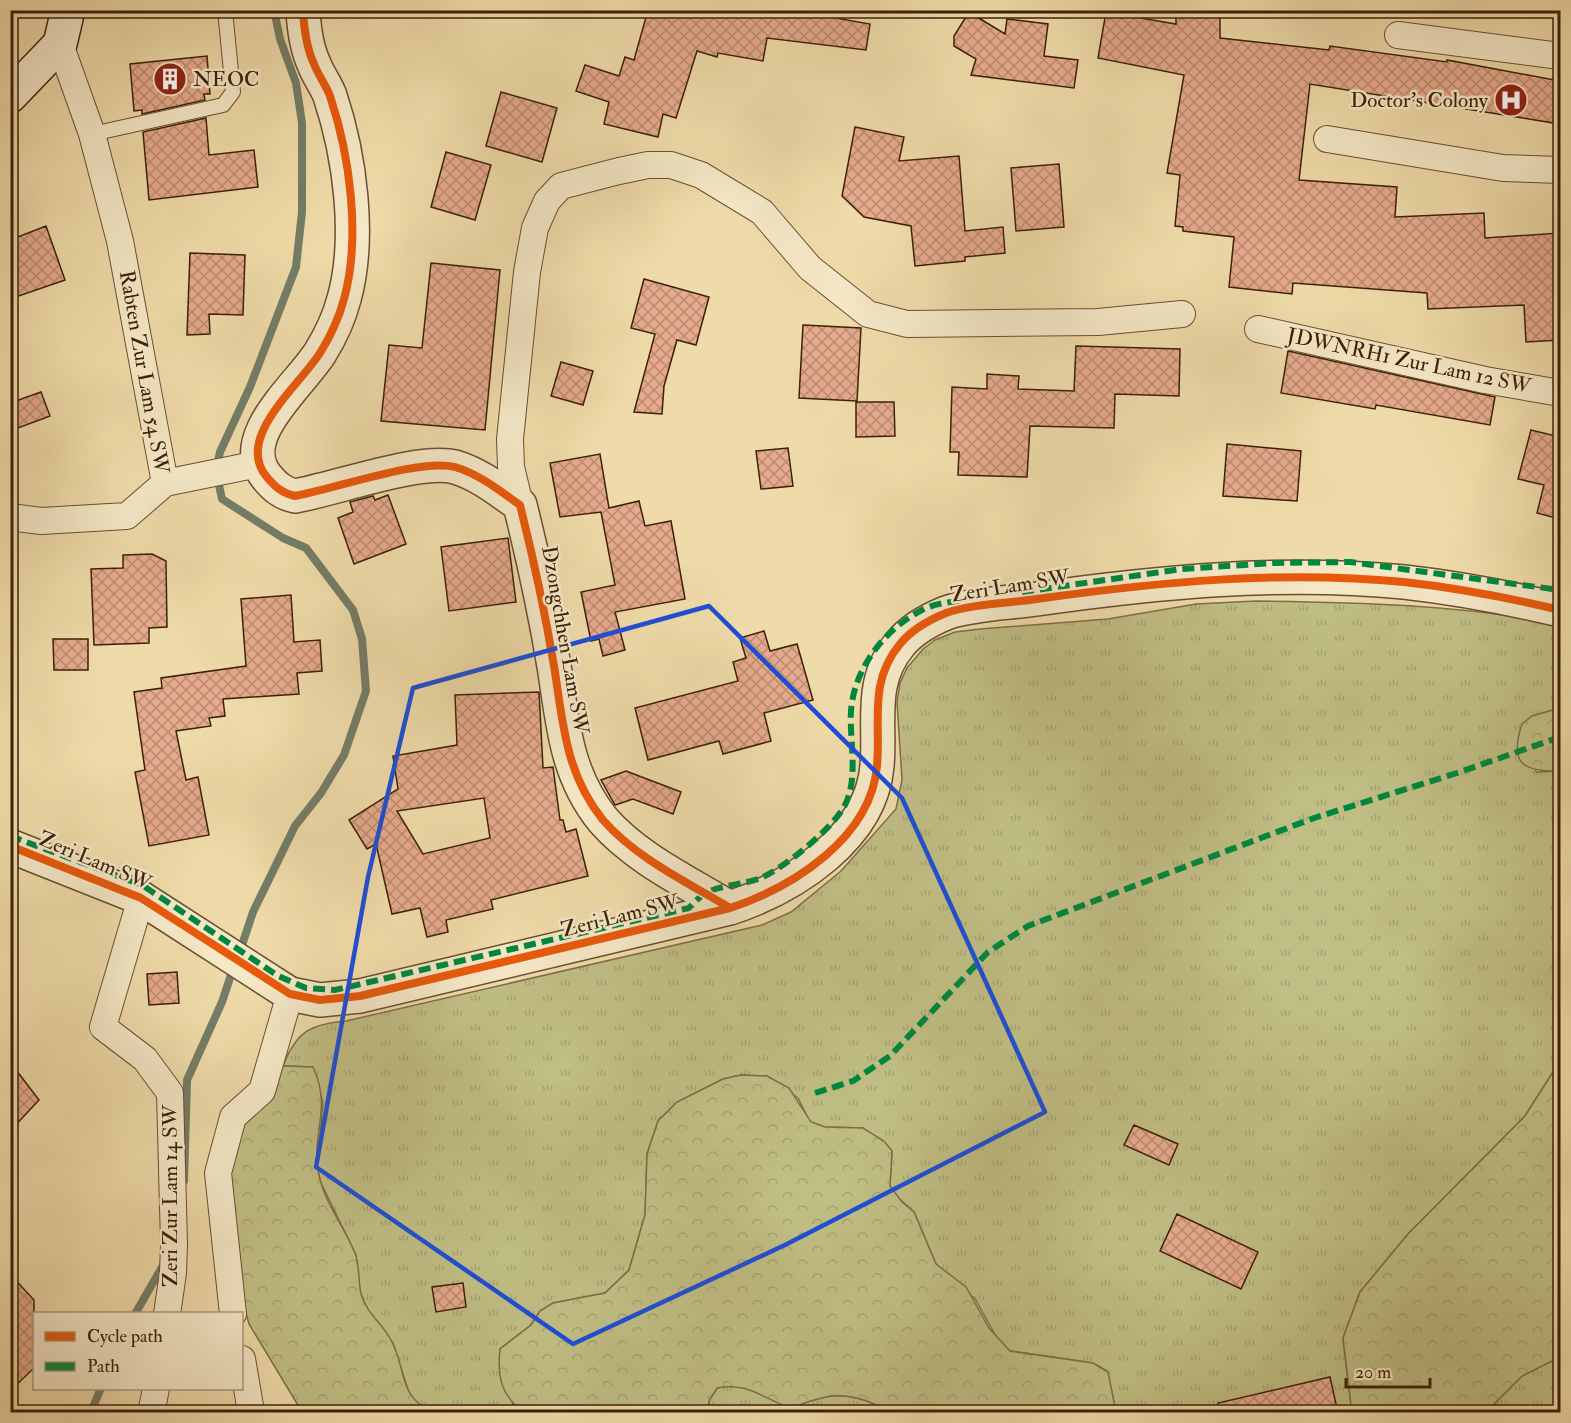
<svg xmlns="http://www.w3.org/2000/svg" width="1571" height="1423" font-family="'IM FELL Double Pica',serif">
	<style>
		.grass { fill: url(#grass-tufts); stroke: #7e6f46; stroke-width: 1.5 }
		.forest { fill: url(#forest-crowns); stroke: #7e6f46; stroke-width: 1.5 }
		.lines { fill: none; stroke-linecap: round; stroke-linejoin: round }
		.stream { stroke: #747d67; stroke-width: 8 }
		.building { fill: url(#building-cross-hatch); stroke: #3c2008; stroke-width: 1.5; fill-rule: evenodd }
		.service-casing { stroke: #694f30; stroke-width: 16 }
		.minor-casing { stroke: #694f30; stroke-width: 28 }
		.tertiary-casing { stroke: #694f30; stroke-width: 36 }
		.secondary-casing { stroke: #3c2008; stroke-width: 36 }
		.service { stroke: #f5e8c7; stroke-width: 14 }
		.minor { stroke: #f5e8c7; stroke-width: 26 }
		.tertiary { stroke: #f5e8c7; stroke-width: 33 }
		.secondary { stroke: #f5e8c7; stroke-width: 33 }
		.quiet { stroke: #00873e; stroke-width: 6; stroke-dasharray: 12 6; stroke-linecap: butt }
		.cycleway-casing { stroke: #f5e8c7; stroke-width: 11 }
		.cycleway { stroke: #e8590c; stroke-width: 8 }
		.marked { fill: none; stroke: #1d4ed8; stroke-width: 4.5; stroke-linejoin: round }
		.labels { text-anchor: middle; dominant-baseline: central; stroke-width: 5; stroke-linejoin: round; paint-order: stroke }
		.poi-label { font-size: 21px; fill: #3c2008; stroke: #f5e8c7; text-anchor: start }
		.street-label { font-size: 21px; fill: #3c2008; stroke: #f5e8c7 }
	</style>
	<defs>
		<pattern id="grass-tufts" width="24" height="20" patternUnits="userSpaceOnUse" patternTransform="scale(1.5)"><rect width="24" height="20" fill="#c0be84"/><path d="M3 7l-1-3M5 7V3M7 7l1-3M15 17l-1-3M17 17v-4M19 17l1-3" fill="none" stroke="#a6a370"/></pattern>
		<pattern id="forest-crowns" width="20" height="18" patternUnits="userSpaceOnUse" patternTransform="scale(1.5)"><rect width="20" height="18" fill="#c0be84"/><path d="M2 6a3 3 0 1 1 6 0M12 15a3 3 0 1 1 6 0" fill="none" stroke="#a6a370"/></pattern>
		<pattern id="building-cross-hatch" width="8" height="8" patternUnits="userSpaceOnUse" patternTransform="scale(1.5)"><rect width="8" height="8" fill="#e6aa8c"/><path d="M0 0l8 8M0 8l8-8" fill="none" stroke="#bc8a70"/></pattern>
	</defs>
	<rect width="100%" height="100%" fill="#efdba9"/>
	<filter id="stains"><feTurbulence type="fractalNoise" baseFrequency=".00333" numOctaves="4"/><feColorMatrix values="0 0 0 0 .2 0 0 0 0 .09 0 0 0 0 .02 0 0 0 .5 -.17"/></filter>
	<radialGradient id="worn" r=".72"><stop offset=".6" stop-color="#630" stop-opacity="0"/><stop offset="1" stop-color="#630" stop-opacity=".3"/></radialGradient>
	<path class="grass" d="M1256 601C1358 602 1460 605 1560 624V708L1532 716 1536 772 1560 771V1061L1525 1116 1408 1234 1360 1292 1343 1338 1351 1405 1341 1412H1116L1107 1371 1093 1363 1010 1351 998 1340 975 1299 936 1264 914 1212 893 1193 890 1186 892 1151 863 1128 825 1127 810 1122 798 1098 767 1076 741 1075 723 1079 677 1102 658 1121 647 1154 645 1215 629 1270 605 1293 553 1303 540 1311 531 1325 500 1349 513 1405 525 1412H431L411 1399 393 1343 365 1307 360 1292 356 1255 321 1183 317 1168 323 1103 313 1067 283 1066C296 1032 310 1024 346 1021L762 925 791 912 841 871 896 809 902 780 897 702 900 683 907 668 923 649 935 640 955 632 980 629 1108 619 1196 604Z
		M1560 1357V1412H1486L1522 1376Z
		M734 1385 748 1388 790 1408C820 1398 835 1390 867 1401 874 1404 882 1407 887 1412H708L709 1401 717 1388Z"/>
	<path class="forest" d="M1560 708V771C1522 772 1509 763 1522 724L1532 716Z
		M1560 1061V1357L1522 1376 1486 1412H1341L1351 1405 1343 1338 1360 1292 1408 1234 1525 1116Z
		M283 1066 313 1067C332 1107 312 1133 318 1170 322 1199 344 1226 355 1253 360 1266 358 1281 361 1294 367 1314 382 1323 391 1340 407 1369 397 1394 431 1412H302L249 1324 235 1274 226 1194 232 1140 254 1090Z
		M741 1075 767 1076 789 1088 811 1122 825 1127 863 1128 884 1141 892 1151 890 1186 902 1202 914 1212 936 1264 966 1287 989 1328 1010 1351 1093 1363 1108 1372 1116 1412H887C882 1407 874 1404 867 1401 835 1390 820 1398 790 1408 762 1398 748 1382 717 1388L709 1401 708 1412H525C501 1398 497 1375 500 1349L531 1325 540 1311 553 1303 605 1293 629 1270 645 1215 647 1154 658 1121 677 1102 723 1079Z"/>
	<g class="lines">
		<path class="stream" d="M239 954 253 912 295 826 321 793 344 755 366 691 362 639 353 610 306 548 283 538 222 499 216 471 220 452 250 387 296 267 302 212V123L296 83 280 39 274 10
			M184 1181 187 1080 222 1002 234 966
			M135 1314 165 1262
			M91 1412 101 1388"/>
	</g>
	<path class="building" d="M648 10H791L870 24 866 50 767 38 763 61 718 53 717 57 697 51 676 118 663 114 658 137 604 124 609 102 576 91 585 65 619 76 625 57 634 60Z
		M1176 10H1220V38L1329 50 1330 46 1447 62V60L1560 81V124L1310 84 1299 180 1397 187 1395 217 1484 213 1485 238 1560 233V340L1526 342 1524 305 1428 309 1427 293 1293 283 1292 294 1229 287 1234 237 1183 231V227L1175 226 1180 175 1167 173 1184 75 1098 58 1106 12 1176 24Z
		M969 12 1005 34 1007 19 1048 24 1044 56 1078 60 1074 88 971 75 976 59 954 46V36Z
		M207 56 210 94H204L205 100 142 114V110L134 111 130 64Z
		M501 92 557 108 542 162 486 146Z
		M206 118 209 155 254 150 258 187 149 200 143 132Z
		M855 127 904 137 899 161 959 156 965 231 1003 227 1005 253 965 257V261L915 266 911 226 864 217 842 196Z
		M446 152 491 165 475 220 431 207Z
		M1059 164 1064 227 1016 231 1011 168Z
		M46 226 65 280 10 299V240Z
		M190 253 245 255 243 315 209 314 210 334 187 335Z
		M431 263 500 270 485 430 381 421 389 345 422 348Z
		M644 279 709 297 696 345 677 340 664 386 662 414 634 412 655 334 631 328Z
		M803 325 861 328 857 401 799 398Z
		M1076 346 1180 349 1179 396 1115 394 1114 428 1030 426 1027 477 958 475 959 452H950L952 387 987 389V374L1019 376 1018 389 1074 391Z
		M1288 351 1495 397 1490 425 1376 405 1375 409 1281 393Z
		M561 362 593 371 583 405 551 396Z
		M41 392 50 416 10 431V403Z
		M856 402H894L895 436 856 437Z
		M1531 430 1560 437V519L1537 513 1544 485 1518 479Z
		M1227 444 1301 451 1297 501 1223 496Z
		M788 448 793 486 761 489 756 451Z
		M600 454 609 508 639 501 645 526 671 521 685 599 615 612 625 650 603 656 599 639 591 641 581 592 615 585 601 512 560 517 550 463Z
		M388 495 406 544 354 564 338 518 353 512 350 502 373 496 375 500Z
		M508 538 516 602 449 611 441 547Z
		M152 554 166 561 167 627 149 628V643L94 645 91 569 123 568V555Z
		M291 595 294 642 320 640 322 671 297 673 299 694 223 699 225 716 209 718 211 726 176 731 186 780 198 777 209 835 149 846 135 772 145 770 134 692 162 688 161 678 246 666 241 599Z
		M764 631 770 651 797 644 813 700 764 713 771 741 723 754 719 741 648 760 635 708 738 681 733 662 746 658 740 638Z
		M53 639H88V670H54Z
		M539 692 543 768 553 767 560 820H563L566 832 576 829 588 876 491 900 493 909 446 920 448 932 427 937 420 908 392 914 376 844 367 849 349 820 398 789 393 756 457 745 455 695ZM484 798 490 838 423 854 397 811Z
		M626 771 681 792 673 814 633 799 615 805 601 780Z
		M177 972 179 1003 149 1005 147 974Z
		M10 1062 39 1100 10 1131Z
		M1134 1125 1178 1144 1169 1165 1124 1145Z
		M1177 1214 1258 1252 1241 1289 1160 1251Z
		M10 1274 34 1300V1368L10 1391Z
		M463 1283 466 1307 436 1312 432 1287Z
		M1330 1377 1338 1413H1219L1218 1403Z"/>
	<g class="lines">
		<g class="service-casing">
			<path id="service" d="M92 134 223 105 233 92 225 10"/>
		</g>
		<g class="minor-casing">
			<path id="minor" d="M1398 35 1560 56
				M1327 139 1503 168 1560 170
				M1258 329 1485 380 1560 393
				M165 483 258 464
				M520 505 511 467 510 439 527 272 535 228 547 201 561 186 619 171 648 165H671L701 175 762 212 810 268 868 314 907 324 1098 322 1182 314
				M10 517 41 521 127 516 165 483 120 241 92 134 60 44
				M141 898 103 1027 145 1059 170 1093 174 1244 173 1273 167 1314
				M233 1314 218 1173 233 1117 262 1091 290 994
				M242 1359 251 1412
				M152 1409 156 1388"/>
		</g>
		<g class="tertiary-casing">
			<path id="tertiary" d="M303 10C304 29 306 47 314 64 318 75 326 85 330 96 350 156 361 238 344 299 339 318 330 337 320 353 299 386 235 437 266 476 275 487 282 493 295 496 335 489 420 458 455 467 479 474 500 491 520 505 533 557 545 612 554 666 563 722 565 773 603 820 636 858 687 882 730 908
				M10 846 141 898 290 994 320 1000 360 996 730 908C793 887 871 838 877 766 881 723 868 682 900 644 912 629 929 620 946 613 971 604 1010 603 1037 599 1158 582 1282 570 1404 582 1457 588 1510 598 1560 610"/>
		</g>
		<g class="secondary-casing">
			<path id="secondary" d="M10 96 60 44 68 10"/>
		</g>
		<use href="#service" class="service"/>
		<use href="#minor" class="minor"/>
		<use href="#tertiary" class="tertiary"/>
		<use href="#secondary" class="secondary"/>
		<path class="quiet" d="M1022 592 1182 569 1273 563 1350 562 1560 590
			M10 836 142 885 278 976 306 988 335 990 689 908C694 903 700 896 706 893 723 884 746 885 763 877 786 866 825 834 840 813 861 786 849 742 851 711 854 668 885 629 922 610 935 603 951 602 966 600
			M815 1093 853 1081 890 1056 988 952 1028 926 1314 818 1457 773 1560 737"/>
		<g class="cycleway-casing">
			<path id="cycleway" d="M303 10C304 29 306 47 314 64 318 75 326 85 330 96 350 156 361 238 344 299 339 318 330 337 320 353 299 386 235 437 266 476 275 487 282 493 295 496 335 489 420 458 455 467 479 474 500 491 520 505 533 557 545 612 554 666 563 722 565 773 603 820 636 858 687 882 730 908
				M10 846 141 898 290 994 320 1000 360 996 730 908C793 887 871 838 877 766 881 723 868 682 900 644 912 629 929 620 946 613 971 604 1010 603 1037 599 1158 582 1282 570 1404 582 1457 588 1510 598 1560 610"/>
		</g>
		<use href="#cycleway" class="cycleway"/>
	</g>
	<path class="marked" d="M709 606 902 798 1045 1112 785 1245 573 1344 316 1167 368 877 413 688Z"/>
	<defs>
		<g id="building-disc" transform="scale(1.725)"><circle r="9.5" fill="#8f2418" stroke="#f5e8c7"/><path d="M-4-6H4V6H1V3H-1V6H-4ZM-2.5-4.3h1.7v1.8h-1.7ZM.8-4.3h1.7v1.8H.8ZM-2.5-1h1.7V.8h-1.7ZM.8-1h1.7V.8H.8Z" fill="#fff"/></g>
		<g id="hospital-disc" transform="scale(1.725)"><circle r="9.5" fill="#8f2418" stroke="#f5e8c7"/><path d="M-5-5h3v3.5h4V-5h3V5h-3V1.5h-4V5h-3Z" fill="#fff"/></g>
	</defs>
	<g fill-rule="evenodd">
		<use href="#building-disc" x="170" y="79"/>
		<use href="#hospital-disc" x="1511" y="100"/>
	</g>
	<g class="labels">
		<g class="poi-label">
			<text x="193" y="79">NEOC</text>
			<text x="1488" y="100" text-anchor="end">Doctor’s Colony</text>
		</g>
		<g class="street-label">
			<text transform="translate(1409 361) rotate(12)">JDWNRH1 Zur Lam 12 SW</text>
			<text transform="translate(144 372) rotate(80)">Rabten Zur Lam 54 SW</text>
			<text transform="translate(1010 586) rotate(-9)">Zeri Lam SW</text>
			<text transform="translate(565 640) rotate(80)">Dzongchhen Lam SW</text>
			<text transform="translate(95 861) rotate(23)">Zeri Lam SW</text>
			<text transform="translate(620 916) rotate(-14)">Zeri Lam SW</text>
			<text transform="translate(170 1196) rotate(-90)">Zeri Zur Lam 14 SW</text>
		</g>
	</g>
	<rect width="1571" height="1423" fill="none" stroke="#efdba9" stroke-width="36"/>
	<rect x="12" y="12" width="1547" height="1399" fill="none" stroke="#3c2008" stroke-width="3"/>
	<rect x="18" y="18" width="1535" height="1387" fill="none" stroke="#3c2008" stroke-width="1.5"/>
	<rect x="33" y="1312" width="210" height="78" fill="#f5e8c7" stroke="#ab987b" stroke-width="1.5"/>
	<rect x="45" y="1332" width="30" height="9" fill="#e8590c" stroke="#ab987b" stroke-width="1.5"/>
	<text x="87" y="1342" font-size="18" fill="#3c2008">Cycle path</text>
	<rect x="45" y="1362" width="30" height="9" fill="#00873e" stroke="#ab987b" stroke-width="1.5"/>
	<text x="87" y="1372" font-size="18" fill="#3c2008">Path</text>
	<path d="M1346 1378v9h84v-9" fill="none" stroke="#3c2008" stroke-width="3"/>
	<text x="1355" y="1378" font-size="18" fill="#3c2008" stroke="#f5e8c7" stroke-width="4.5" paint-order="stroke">20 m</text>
	<rect width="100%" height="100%" filter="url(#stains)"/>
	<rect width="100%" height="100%" fill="url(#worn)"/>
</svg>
